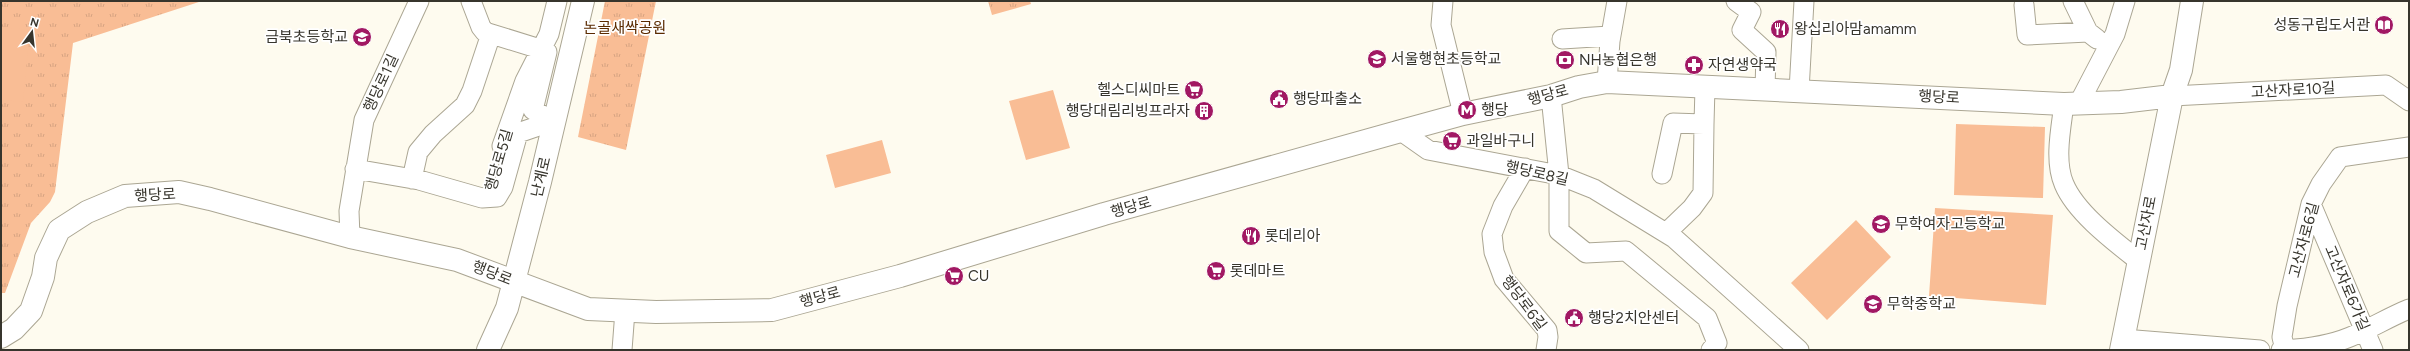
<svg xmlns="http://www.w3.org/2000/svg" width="2410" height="351" font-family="Figtree,'Noto Sans KR',sans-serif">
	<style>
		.grass { fill: url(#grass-tufts) }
		.pitch { fill: #f9bd95 }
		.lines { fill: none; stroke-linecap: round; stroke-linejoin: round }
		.minor-casing { stroke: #aba693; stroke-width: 21 }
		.major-casing { stroke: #aba693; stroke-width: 24 }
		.minor { stroke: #fff; stroke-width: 19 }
		.major { stroke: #fff; stroke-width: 22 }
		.labels { text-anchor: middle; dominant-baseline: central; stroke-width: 3.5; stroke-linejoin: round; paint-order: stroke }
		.poi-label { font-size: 15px; fill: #37352d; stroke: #fff; text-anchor: start }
		.park-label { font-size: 15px; fill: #5b2b00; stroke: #fff }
		.street-label { font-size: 15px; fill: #37352d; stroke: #fff }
	</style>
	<defs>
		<pattern id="grass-tufts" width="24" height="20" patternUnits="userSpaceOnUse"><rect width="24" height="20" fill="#f9bd95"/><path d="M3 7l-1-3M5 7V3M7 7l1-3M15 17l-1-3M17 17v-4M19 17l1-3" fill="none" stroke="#d6a381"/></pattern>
	</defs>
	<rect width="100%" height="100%" fill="#fefbef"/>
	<path class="grass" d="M1 1H202L73 43 55 192 50 202 31 223 5 293H1Z
		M605 1H656L626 150 578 137Z
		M988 1H1030L1031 4 992 15Z"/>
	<path class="pitch" d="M1 27 30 30 23 102 1 100Z
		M1053 90 1070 148 1026 160 1009 101Z
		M1956 124 2045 127 2043 198 1954 195Z
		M882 140 891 173 835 188 826 155Z
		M1935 208 2053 215 2046 305 1929 296Z
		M1856 220 1891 257 1827 320 1791 283Z"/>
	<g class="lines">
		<g class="minor-casing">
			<path id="minor" d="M471 1 481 27 485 32 540 49
				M1443 1 1441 25 1463 114
				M1736 1 1751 12 1742 30 1766 52 1765 90
				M2073 1 2088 32 2097 39
				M2024 5 2027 35 2088 32
				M1562 39 1610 36
				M547 52 533 110 553 121
				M1607 82 1610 41 1617 1
				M1799 91 1804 1
				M1551 96 1559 175V231L1586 253 1626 251 1707 318 1717 343 1711 350
				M2172 96 2386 85 2409 101
				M2079 103 2115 34 2125 1
				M2064 104C2061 128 2054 161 2064 184 2076 213 2115 242 2139 261
				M1401 131 1428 150 1559 175 1594 189 1674 238 1799 350
				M502 146 525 81 549 34 557 1
				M1525 168 1503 206 1492 234 1494 252 1504 279 1547 330 1548 337 1546 350
				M355 169 419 180 482 198 497 197 503 187 518 133 553 121
				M1662 174 1673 123 1704 124 1705 87
				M412 179 418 152 433 134 465 105 472 91 491 34
				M2311 204 2373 350
				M1666 233 1692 208 1703 193 1704 124
				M350 237 349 211 364 120 419 1
				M2123 339 2260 350
				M622 350 625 311
				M2281 350C2304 349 2328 346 2350 337 2370 329 2389 317 2409 309
				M2285 350 2282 337 2287 306 2311 204 2321 184 2340 157 2409 147"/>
		</g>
		<g class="major-casing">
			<path id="major" d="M1 337 14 329 31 311 43 277 46 258 59 230 87 212 125 196 179 192 210 199 350 237 457 260 588 309 656 312 772 310 900 276 1104 214 1401 131 1463 114 1551 96 1579 87 1607 82 2064 104 2121 102 2172 96
				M488 350 507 308 540 182 583 1
				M2121 350 2172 96 2181 70 2192 1"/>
		</g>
		<use href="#minor" class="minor"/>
		<use href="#major" class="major"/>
	</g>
	<defs>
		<g id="library-disc" transform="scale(1)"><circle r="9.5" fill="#a11863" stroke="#fff"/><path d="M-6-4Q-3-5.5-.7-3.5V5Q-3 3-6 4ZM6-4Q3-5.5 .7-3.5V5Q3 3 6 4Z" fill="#fff"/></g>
		<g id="restaurant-disc" transform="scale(1)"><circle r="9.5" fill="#a11863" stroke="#fff"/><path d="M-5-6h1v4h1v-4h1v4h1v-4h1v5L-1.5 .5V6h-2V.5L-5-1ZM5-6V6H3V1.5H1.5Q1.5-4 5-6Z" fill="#fff"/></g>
		<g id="school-disc" transform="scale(1)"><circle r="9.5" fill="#a11863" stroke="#fff"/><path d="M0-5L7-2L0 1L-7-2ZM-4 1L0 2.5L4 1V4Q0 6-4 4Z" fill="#fff"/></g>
		<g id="bank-disc" transform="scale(1)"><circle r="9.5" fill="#a11863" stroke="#fff"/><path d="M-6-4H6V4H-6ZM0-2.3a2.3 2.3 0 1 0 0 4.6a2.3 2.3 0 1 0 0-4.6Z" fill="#fff"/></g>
		<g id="pharmacy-disc" transform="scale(1)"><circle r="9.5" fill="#a11863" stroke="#fff"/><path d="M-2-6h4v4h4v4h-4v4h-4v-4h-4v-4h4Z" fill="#fff"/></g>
		<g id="supermarket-disc" transform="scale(1)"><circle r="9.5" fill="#a11863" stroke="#fff"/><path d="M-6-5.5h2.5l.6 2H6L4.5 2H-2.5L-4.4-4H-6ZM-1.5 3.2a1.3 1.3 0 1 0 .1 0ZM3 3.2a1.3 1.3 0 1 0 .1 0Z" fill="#fff"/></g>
		<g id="civic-disc" transform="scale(1)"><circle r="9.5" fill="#a11863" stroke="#fff"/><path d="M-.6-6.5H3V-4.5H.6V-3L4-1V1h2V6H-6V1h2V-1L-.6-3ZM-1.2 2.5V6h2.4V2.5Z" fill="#fff"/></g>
		<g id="metro-disc" transform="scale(1)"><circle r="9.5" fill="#a11863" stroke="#fff"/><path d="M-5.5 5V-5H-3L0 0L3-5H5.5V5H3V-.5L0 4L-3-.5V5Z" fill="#fff"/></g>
		<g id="building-disc" transform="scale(1)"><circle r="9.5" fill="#a11863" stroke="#fff"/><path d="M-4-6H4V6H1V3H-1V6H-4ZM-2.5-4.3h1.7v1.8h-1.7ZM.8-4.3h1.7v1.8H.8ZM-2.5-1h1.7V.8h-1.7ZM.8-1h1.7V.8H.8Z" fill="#fff"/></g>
	</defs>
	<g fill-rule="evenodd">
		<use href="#library-disc" x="2384" y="25"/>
		<use href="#restaurant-disc" x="1780" y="29"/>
		<use href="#school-disc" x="362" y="37"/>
		<use href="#school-disc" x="1377" y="59"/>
		<use href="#bank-disc" x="1565" y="60"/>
		<use href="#pharmacy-disc" x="1694" y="65"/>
		<use href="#supermarket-disc" x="1194" y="90"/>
		<use href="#civic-disc" x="1279" y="99"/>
		<use href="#metro-disc" x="1467" y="110"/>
		<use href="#building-disc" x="1204" y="111"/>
		<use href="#supermarket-disc" x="1452" y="141"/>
		<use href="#school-disc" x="1881" y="224"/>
		<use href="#restaurant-disc" x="1251" y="236"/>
		<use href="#supermarket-disc" x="1216" y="271"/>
		<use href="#supermarket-disc" x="954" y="276"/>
		<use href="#school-disc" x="1873" y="304"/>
		<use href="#civic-disc" x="1574" y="318"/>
	</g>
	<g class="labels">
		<g class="poi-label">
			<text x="2370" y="25" text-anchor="end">성동구립도서관</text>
			<text x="1794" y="29">왕십리아맘amamm</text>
			<text x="348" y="37" text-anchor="end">금북초등학교</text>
			<text x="1391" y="59">서울행현초등학교</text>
			<text x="1579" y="60">NH농협은행</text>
			<text x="1708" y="65">자연생약국</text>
			<text x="1180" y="90" text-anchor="end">헬스디씨마트</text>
			<text x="1293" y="99">행당파출소</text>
			<text x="1481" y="110">행당</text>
			<text x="1190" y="111" text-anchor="end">행당대림리빙프라자</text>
			<text x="1466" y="141">과일바구니</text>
			<text x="1895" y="224">무학여자고등학교</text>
			<text x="1265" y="236">롯데리아</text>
			<text x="1230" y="271">롯데마트</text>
			<text x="968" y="276">CU</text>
			<text x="1887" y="304">무학중학교</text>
			<text x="1588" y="318">행당2치안센터</text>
		</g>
		<g class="park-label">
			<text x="625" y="28">논골새싹공원</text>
		</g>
		<g class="street-label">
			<text transform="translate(381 83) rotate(-65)">행당로1길</text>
			<text transform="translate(2293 90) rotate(-3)">고산자로10길</text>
			<text transform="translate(1548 95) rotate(-15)">행당로</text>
			<text transform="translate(1939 97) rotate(3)">행당로</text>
			<text transform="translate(499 160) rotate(-74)">행당로5길</text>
			<text transform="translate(1537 173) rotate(13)">행당로8길</text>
			<text transform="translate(541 177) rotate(-77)">난계로</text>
			<text transform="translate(155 195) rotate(-3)">행당로</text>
			<text transform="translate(1131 207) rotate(-16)">행당로</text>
			<text transform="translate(2146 223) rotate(-79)">고산자로</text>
			<text transform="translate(2304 240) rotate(-75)">고산자로6길</text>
			<text transform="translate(492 273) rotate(21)">행당로</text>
			<text transform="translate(2347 288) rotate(67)">고산자로6가길</text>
			<text transform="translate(820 297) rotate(-15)">행당로</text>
			<text transform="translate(1524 303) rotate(53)">행당로6길</text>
		</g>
	</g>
	<rect width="2410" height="351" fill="none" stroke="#37352d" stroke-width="4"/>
	<g transform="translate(32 32) rotate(15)" stroke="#ffffff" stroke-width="3" paint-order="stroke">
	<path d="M0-3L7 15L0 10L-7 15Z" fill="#37352d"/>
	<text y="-6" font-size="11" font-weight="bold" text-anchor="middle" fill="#37352d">N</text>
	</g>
</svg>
